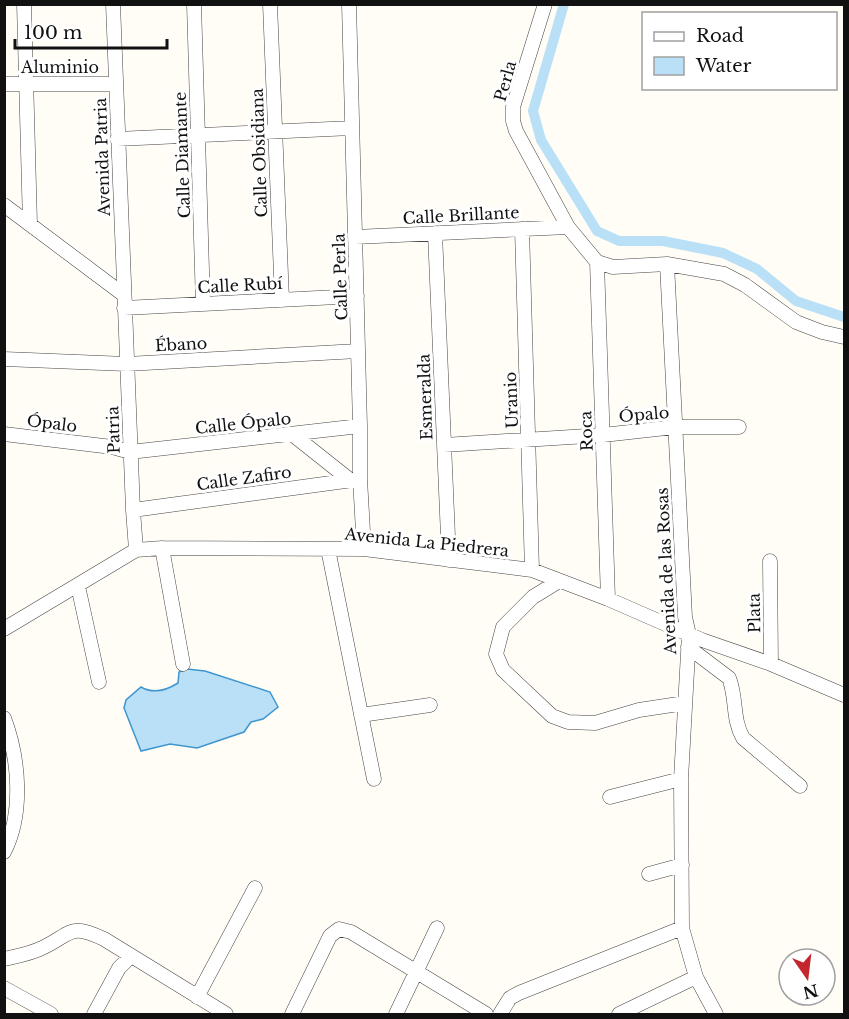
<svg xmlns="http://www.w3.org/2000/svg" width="849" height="1019" font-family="'Libre Baskerville',serif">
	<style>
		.water { fill: #b9e0f7; stroke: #3f96cf; stroke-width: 1.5 }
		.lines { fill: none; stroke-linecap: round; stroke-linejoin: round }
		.canal { stroke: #b9e0f7; stroke-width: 10 }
		.minor-casing { stroke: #444; stroke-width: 15 }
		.minor { stroke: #fff; stroke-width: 14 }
		.labels { text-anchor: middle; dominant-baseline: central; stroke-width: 6; stroke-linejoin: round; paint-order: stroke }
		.street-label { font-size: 16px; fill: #111; stroke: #fff }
	</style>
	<rect width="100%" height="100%" fill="#fffdf5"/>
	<path class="water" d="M187 669 205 671 270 692 278 707 263 719 251 722 244 732 197 748 170 744 141 751 124 708 126 700 141 687C153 694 167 690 178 683L179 672Z"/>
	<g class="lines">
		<path class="canal" d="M564 4 533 111 541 140 597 231 619 241H663L723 253 757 269 796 301 844 317"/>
		<g class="minor-casing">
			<path id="minor" d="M24 4 30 224
				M113 4 133 510 136 550
				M194 4 203 304
				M270 4 282 300
				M349 4 360 426V479L364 549
				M545 4 513 107V121L516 131 568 227 597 262 613 267 667 264 724 274 745 285 796 322 822 332 844 337
				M4 84H115
				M117 139 352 128
				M4 205 124 295
				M522 229 532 570
				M435 233 449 560
				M355 237 568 227
				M597 262 608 599
				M667 264 685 617 689 635 681 779 682 928 696 977 716 1014
				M124 308 357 296
				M4 359 127 364 358 351
				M4 434 112 447 130 452 360 426
				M292 434 350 480
				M444 445 603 435 675 427H739
				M133 510 360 479
				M162 548 183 664
				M328 549 374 779
				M770 561 771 664
				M559 581 533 597 503 627 496 654 503 670 552 716 568 722 595 723 639 710 685 703
				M78 586 99 682
				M4 629 136 550 162 548 364 549 532 570 608 599 702 640 771 664 844 695
				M688 647 729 678C737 698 732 719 743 738L800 786
				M361 715 430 705
				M4 718C19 758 24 813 4 852
				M610 797 681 779
				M649 874 682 865
				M4 959C17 956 30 954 42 948 72 934 69 922 104 939L226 1014
				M4 988 51 1014
				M197 997 255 888
				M94 1014 119 968 130 957
				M292 1014 330 936 339 929 351 932 486 1014
				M396 1014 437 928
				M500 1014 510 998 519 993 682 928
				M619 1014 696 977"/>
		</g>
		<use href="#minor" class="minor"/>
	</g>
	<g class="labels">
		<g class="street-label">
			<text x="60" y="67">Aluminio</text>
			<text transform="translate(505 81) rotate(-74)">Perla</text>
			<text transform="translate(259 153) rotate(-92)">Calle Obsidiana</text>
			<text transform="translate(182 155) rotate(-92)">Calle Diamante</text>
			<text transform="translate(102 157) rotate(-92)">Avenida Patria</text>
			<text transform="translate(461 215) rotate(-3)">Calle Brillante</text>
			<text transform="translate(340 277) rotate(-92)">Calle Perla</text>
			<text transform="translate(240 285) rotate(-3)">Calle Rubí</text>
			<text transform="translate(181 344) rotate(-3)">Ébano</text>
			<text transform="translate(425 397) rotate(-92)">Esmeralda</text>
			<text transform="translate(511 400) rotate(-92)">Uranio</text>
			<text transform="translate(644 414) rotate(-5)">Ópalo</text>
			<text transform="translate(52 423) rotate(7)">Ópalo</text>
			<text transform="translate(243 423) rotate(-6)">Calle Ópalo</text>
			<text transform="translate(113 430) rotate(-92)">Patria</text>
			<text transform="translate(586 431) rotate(-92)">Roca</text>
			<text transform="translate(244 478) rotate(-8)">Calle Zafiro</text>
			<text transform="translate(427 542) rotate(6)">Avenida La Piedrera</text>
			<text transform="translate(666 571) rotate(-93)">Avenida de las Rosas</text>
			<text transform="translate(754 613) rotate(-91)">Plata</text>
		</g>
	</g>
	<rect width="849" height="1019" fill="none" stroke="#111111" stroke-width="12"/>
	<rect x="642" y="12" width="195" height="78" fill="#ffffff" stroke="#a0a0a0" stroke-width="1.5"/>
	<rect x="654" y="32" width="30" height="9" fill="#ffffff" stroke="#a0a0a0" stroke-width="1.5"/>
	<text x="696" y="42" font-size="18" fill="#111111">Road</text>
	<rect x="654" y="57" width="30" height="18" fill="#b9e0f7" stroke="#a0a0a0" stroke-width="1.5"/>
	<text x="696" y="72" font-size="18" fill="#111111">Water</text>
	<g transform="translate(807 977) rotate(166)"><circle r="28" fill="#ffffff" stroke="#a0a0a0" stroke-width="1.5"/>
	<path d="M0-4.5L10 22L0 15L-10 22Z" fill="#c4262e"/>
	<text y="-9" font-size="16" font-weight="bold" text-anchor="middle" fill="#111111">N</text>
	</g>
	<path d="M15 39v9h152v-9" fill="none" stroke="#111111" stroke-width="3"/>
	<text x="24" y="39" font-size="18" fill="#111111" stroke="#ffffff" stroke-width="4.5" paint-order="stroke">100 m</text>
</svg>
